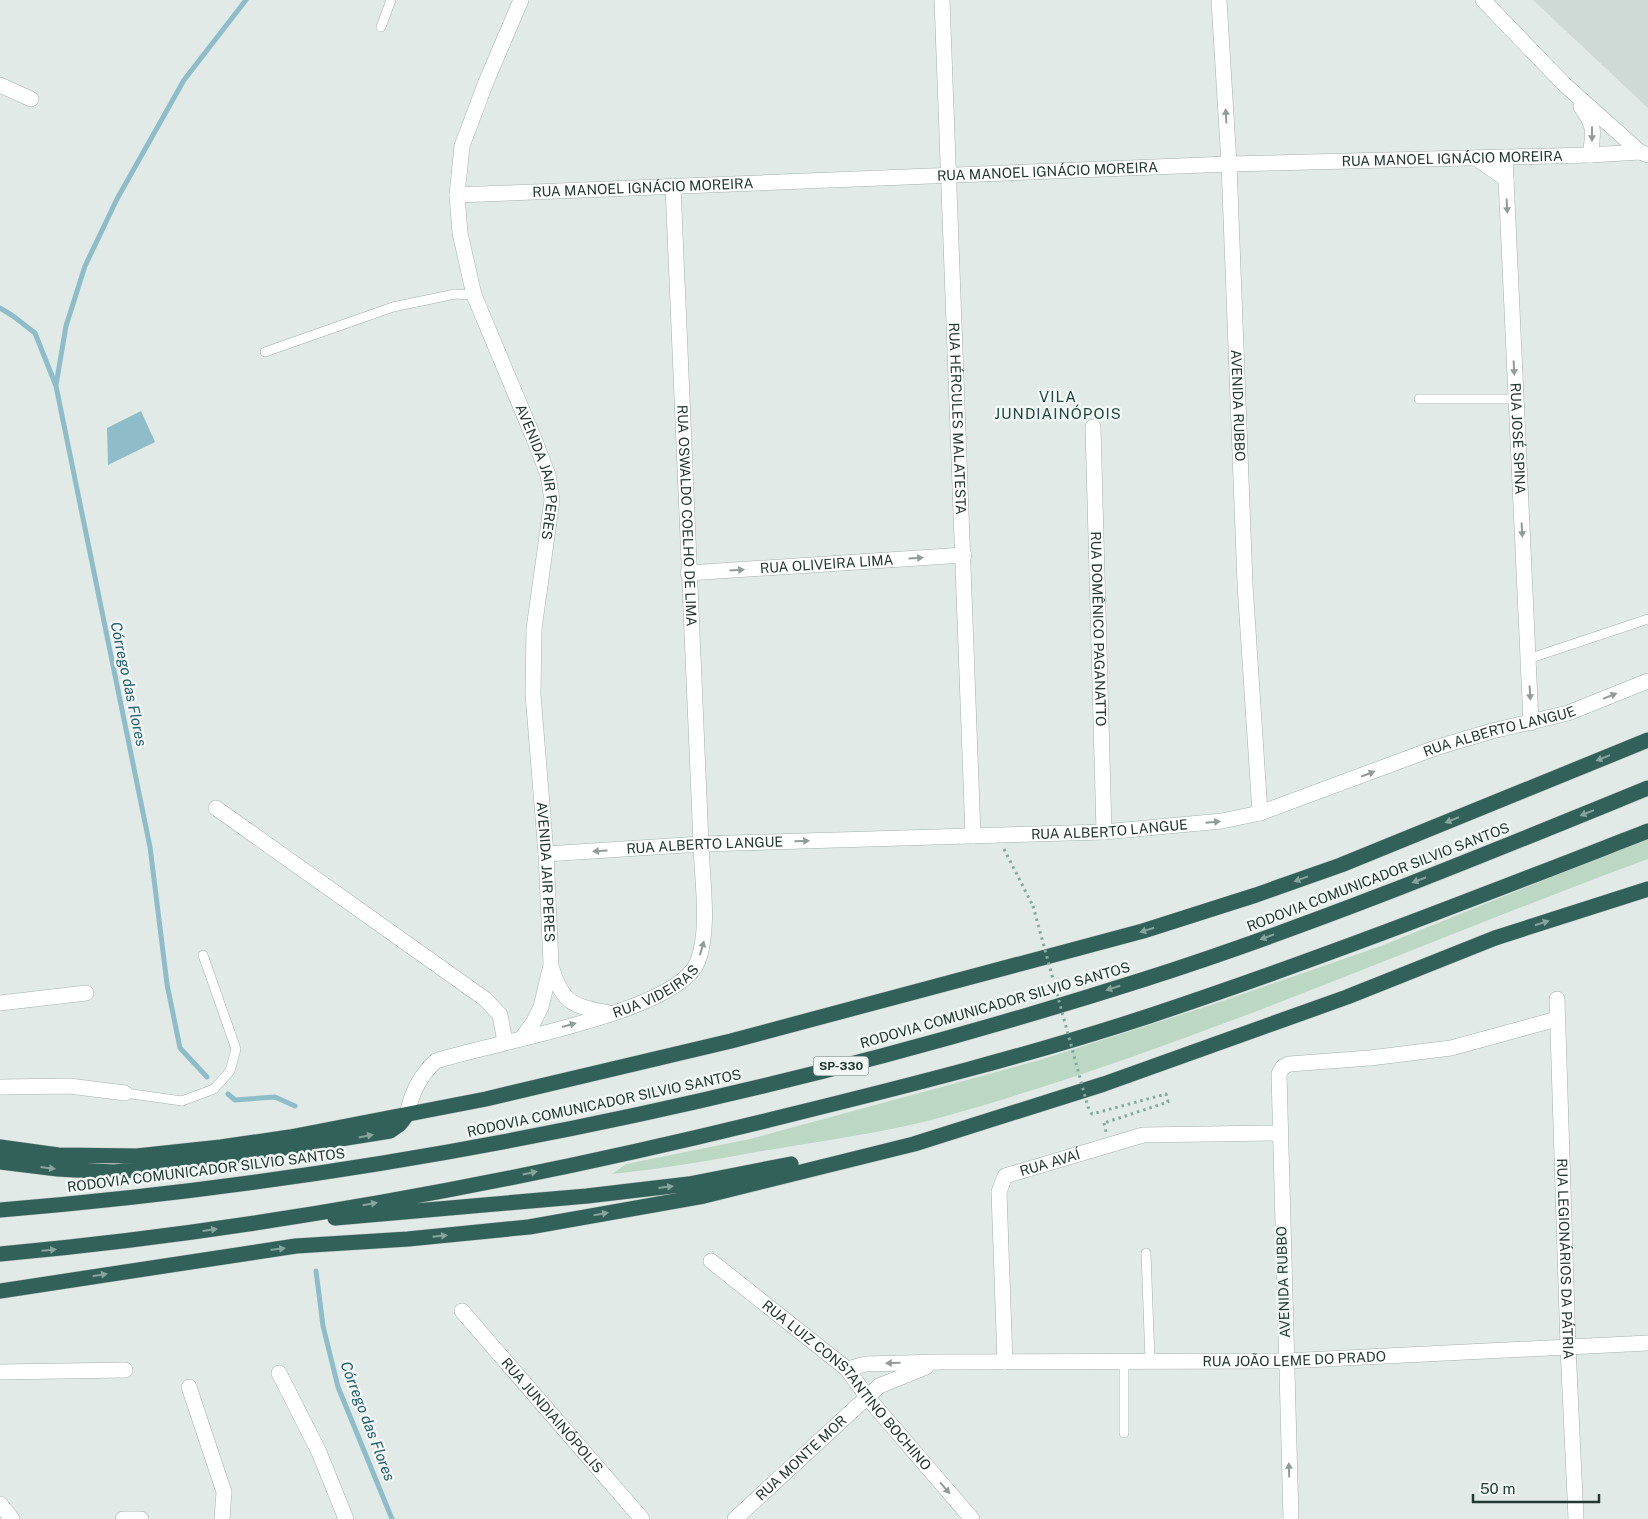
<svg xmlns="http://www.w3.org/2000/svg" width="1648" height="1519" font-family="'Public Sans',sans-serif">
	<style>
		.built { fill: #cfd9d5 }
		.green { fill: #bcd8c5 }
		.water { fill: #8ebdc9 }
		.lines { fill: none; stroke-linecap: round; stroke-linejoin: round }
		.stream { stroke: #8ebdc9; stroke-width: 5 }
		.lane-casing { stroke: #a4b1ad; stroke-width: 10 }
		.street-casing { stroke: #a4b1ad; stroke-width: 16 }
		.secondary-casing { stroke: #a1b4ae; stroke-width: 16 }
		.highway-casing { stroke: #c1c7c6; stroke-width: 16 }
		.path { stroke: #84aaa0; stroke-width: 3; stroke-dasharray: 2.5 4; stroke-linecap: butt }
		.lane { stroke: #fff; stroke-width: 9 }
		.street { stroke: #fff; stroke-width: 15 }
		.secondary { stroke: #fff; stroke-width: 15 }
		.highway { stroke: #326159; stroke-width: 15 }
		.path-bridge { stroke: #84aaa0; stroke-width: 3; stroke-dasharray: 2.5 4; stroke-linecap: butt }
		.oneway { fill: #919c99 }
		.oneway2 { fill: #88a49f }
		.labels { text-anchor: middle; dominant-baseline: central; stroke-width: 5; stroke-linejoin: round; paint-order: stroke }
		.shield { fill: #f1f7f4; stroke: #61716d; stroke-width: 1 }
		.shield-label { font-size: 12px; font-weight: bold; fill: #233833 }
		.street-label { font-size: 14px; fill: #233833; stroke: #f1f7f4 }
		.neighbourhood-label { font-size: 15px; letter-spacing: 1px; fill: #214840; stroke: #f1f7f4 }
		.water-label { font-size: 15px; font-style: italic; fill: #245e6d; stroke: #f1f7f4 }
	</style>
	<rect width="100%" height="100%" fill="#e1eae6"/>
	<path class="built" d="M1533 0H1648V108Z"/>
	<path class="green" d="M1648 838V859C1414 945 1186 1049 946 1116 888 1132 828 1140 769 1150 717 1159 665 1169 612 1174L626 1164 750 1139 934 1089 1043 1059 1211 1005 1381 946Z"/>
	<path class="water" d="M141 411 155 442 108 465 107 428Z"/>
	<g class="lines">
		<path class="stream" d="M0 308 13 316 35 333 56 386 150 847 167 984 180 1048 207 1077
			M56 385 66 326 85 266 117 199 184 80 246 0
			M228 1094 235 1100 275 1097 295 1106
			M316 1271 323 1326 338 1387 392 1519"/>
		<g class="lane-casing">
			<path id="lane" d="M381 27 391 0
				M265 352 393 307 455 294 474 295
				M1419 399H1516
				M1528 659 1648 619
				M125 1093 182 1101 214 1089 230 1071 236 1049 203 955
				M1146 1253 1150 1361
				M1124 1361V1433"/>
		</g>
		<g class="street-casing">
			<g id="street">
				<path id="s1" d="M942 0 973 836"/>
				<path id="s2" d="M1219 0 1229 164 1245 584 1260 813"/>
				<path d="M0 85 31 99"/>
				<path id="s3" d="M1505 157 1531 723"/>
				<path d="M1476 158 1506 179"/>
				<path id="s4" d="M673 186 701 844"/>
				<path id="s5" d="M457 195 1229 164 1590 155 1640 152"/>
				<path id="s6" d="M1093 427 1104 832"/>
				<path id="s7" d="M688 573 964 555"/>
				<path d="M216 808 485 999 500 1015 505 1042"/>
				<path id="s8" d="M1557 999 1568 1347 1576 1519"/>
				<path d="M0 1003 86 993"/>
				<path d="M0 1087 69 1086 125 1093"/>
				<path id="s9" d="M711 1261 847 1369 868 1398 972 1519"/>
				<path id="s10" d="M462 1311 642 1519"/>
				<path id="s11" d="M1005 1362 999 1192 1005 1176 1143 1135 1279 1133"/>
				<path id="s12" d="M847 1369 866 1364 940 1362 1285 1361 1648 1343"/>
				<path d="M0 1372 125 1370"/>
				<path d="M279 1373 319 1452 346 1519"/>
				<path d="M189 1387 224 1492 222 1519"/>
				<path d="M123 1519H141"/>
				<path id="s13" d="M735 1519 879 1386 926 1367"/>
				<path d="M1291 1519 1279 1074 1283 1067 1289 1064 1370 1058 1451 1048 1557 1019"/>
			</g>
		</g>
		<g class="secondary-casing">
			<g id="secondary">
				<path id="s14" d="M521 0 486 82 462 146 457 195 460 233 474 295 535 441 548 475 552 500 534 629 533 694 546 854 551 965 541 1007 533 1023 522 1038"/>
				<path d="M1483 0 1565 85 1640 152 1648 155"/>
				<path d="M1581 107C1595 126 1594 132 1590 155"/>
				<path id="s15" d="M546 854 701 844 1104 832 1222 821 1260 813 1438 747 1492 731 1568 713 1648 681"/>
				<path d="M552 969C563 1005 575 1006 609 1013"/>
				<path id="s16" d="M407 1115C411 1094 419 1076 436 1061 489 1043 679 1013 698 961 710 928 702 880 701 844"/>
				<path d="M0 1504 12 1519"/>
			</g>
		</g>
		<g class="highway-casing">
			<path id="highway" d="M0 1147 58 1155 137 1156 221 1147 290 1137 486 1099 731 1041 1143 931 1256 895 1341 865 1648 740
				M0 1162 58 1169 114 1172 166 1167 390 1131 400 1124 407 1115
				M0 1210C388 1178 771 1098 1142 980 1314 925 1481 856 1648 788
				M335 1218 587 1196 689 1184 791 1164
				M0 1254C265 1230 527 1180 785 1116 907 1086 1030 1055 1149 1016 1318 960 1483 895 1648 831
				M0 1291 296 1246 408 1239 529 1227 704 1196 914 1144 1104 1084 1347 997 1495 938 1648 889"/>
		</g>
		<path class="path" d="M1004 849 1033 906
			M1104 1123 1106 1132"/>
		<use href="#lane" class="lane"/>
		<use href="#street" class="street"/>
		<use href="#secondary" class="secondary"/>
		<use href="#highway" class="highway"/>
		<path class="path-bridge" d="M1033 906 1088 1107 1092 1114 1166 1094 1168 1102 1104 1123"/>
	</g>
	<defs><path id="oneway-solid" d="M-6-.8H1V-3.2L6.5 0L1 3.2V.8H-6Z" transform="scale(1.25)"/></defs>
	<g class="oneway">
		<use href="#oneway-solid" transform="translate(1226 116) rotate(-93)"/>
		<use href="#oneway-solid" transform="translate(1592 134) rotate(90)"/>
		<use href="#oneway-solid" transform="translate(1507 206) rotate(87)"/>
		<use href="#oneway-solid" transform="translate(1514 368) rotate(87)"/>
		<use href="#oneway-solid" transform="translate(1522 530) rotate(87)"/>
		<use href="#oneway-solid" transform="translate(916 558) rotate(-4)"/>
		<use href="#oneway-solid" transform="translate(737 570) rotate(-4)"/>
		<use href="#oneway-solid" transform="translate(1530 693) rotate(87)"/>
		<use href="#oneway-solid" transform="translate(1610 696) rotate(-22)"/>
		<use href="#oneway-solid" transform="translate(1368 774) rotate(-21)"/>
		<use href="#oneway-solid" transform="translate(1213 822) rotate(-5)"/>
		<use href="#oneway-solid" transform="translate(802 841) rotate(-2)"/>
		<use href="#oneway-solid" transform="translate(600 851) rotate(176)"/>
		<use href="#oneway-solid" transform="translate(702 948) rotate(-74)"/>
		<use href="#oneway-solid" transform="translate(569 1025) rotate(-15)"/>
		<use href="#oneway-solid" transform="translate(893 1363) rotate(179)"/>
		<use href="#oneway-solid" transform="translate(1289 1470) rotate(-92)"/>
		<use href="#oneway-solid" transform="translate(945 1488) rotate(49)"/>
	</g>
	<g class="oneway2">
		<use href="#oneway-solid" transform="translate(1603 758) rotate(158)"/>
		<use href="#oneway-solid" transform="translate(1587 813) rotate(158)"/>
		<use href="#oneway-solid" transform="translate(1452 820) rotate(158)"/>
		<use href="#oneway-solid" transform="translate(1301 879) rotate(160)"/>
		<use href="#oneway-solid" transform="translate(1419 880) rotate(159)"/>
		<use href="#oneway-solid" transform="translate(1542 923) rotate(-18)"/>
		<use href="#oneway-solid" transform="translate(1147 930) rotate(163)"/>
		<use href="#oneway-solid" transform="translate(1267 937) rotate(160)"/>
		<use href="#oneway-solid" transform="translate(1113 988) rotate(163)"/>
		<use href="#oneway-solid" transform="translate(366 1136) rotate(-11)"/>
		<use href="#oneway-solid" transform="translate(48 1168) rotate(7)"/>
		<use href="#oneway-solid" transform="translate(530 1173) rotate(-12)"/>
		<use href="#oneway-solid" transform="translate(666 1187) rotate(-7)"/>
		<use href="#oneway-solid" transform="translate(370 1204) rotate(-10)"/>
		<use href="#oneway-solid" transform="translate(601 1214) rotate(-10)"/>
		<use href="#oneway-solid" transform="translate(210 1230) rotate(-8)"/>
		<use href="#oneway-solid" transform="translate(440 1236) rotate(-6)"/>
		<use href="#oneway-solid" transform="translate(278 1249) rotate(-7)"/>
		<use href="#oneway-solid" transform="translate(49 1250) rotate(-5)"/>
		<use href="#oneway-solid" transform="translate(100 1275) rotate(-9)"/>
	</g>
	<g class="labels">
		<rect class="shield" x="813.5" y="1056.5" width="55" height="19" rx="4"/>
		<g class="shield-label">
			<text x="841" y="1066">SP-330</text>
		</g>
		<g class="street-label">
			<text stroke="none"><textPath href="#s5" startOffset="996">RUA MANOEL IGNÁCIO MOREIRA</textPath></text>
			<text stroke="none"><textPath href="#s5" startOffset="591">RUA MANOEL IGNÁCIO MOREIRA</textPath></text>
			<text stroke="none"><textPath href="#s5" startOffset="186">RUA MANOEL IGNÁCIO MOREIRA</textPath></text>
			<text stroke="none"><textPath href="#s2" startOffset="406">AVENIDA RUBBO</textPath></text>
			<text stroke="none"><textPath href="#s1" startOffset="419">RUA HÉRCULES MALATESTA</textPath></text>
			<text stroke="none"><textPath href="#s3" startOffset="282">RUA JOSÉ SPINA</textPath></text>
			<text stroke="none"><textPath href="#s14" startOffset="498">AVENIDA JAIR PERES</textPath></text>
			<text stroke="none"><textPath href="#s4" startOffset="330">RUA OSWALDO COELHO DE LIMA</textPath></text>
			<text stroke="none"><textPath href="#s7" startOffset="139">RUA OLIVEIRA LIMA</textPath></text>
			<text stroke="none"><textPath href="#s6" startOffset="202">RUA DOMÊNICO PAGANATTO</textPath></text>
			<text stroke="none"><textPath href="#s15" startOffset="969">RUA ALBERTO LANGUE</textPath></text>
			<text stroke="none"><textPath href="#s15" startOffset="564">RUA ALBERTO LANGUE</textPath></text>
			<text stroke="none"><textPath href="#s15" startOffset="159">RUA ALBERTO LANGUE</textPath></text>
			<text stroke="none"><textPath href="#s14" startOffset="902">AVENIDA JAIR PERES</textPath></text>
			<text transform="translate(1378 877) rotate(-21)">RODOVIA COMUNICADOR SILVIO SANTOS</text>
			<text stroke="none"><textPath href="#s16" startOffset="294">RUA VIDEIRAS</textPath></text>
			<text transform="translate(995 1005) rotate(-16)">RODOVIA COMUNICADOR SILVIO SANTOS</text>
			<text transform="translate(604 1103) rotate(-12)">RODOVIA COMUNICADOR SILVIO SANTOS</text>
			<text stroke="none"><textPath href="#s11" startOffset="234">RUA AVAÍ</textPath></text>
			<text transform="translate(206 1170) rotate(-7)">RODOVIA COMUNICADOR SILVIO SANTOS</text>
			<text stroke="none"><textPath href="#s8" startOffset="260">RUA LEGIONÁRIOS DA PÁTRIA</textPath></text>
			<text transform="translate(1283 1282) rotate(-92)">AVENIDA RUBBO</text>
			<text stroke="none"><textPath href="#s12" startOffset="448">RUA JOÃO LEME DO PRADO</textPath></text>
			<text stroke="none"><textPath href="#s9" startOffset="185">RUA LUIZ CONSTANTINO BOCHINO</textPath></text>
			<text stroke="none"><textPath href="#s10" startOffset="138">RUA JUNDIAINÓPOLIS</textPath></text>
			<text stroke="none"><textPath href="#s13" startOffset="90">RUA MONTE MOR</textPath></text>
		</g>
		<g class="neighbourhood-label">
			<text x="1058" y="396">VILA<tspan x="1058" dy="17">JUNDIAINÓPOIS</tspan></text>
		</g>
		<g class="water-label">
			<text transform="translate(129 684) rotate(78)">Córrego das Flores</text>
			<text transform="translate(368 1421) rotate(69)">Córrego das Flores</text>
		</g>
	</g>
	<path d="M1473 1494v8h126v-8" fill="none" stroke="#233833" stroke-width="2.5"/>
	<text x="1480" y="1494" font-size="15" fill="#233833" stroke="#f1f7f4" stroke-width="4" paint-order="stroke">50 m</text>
</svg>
